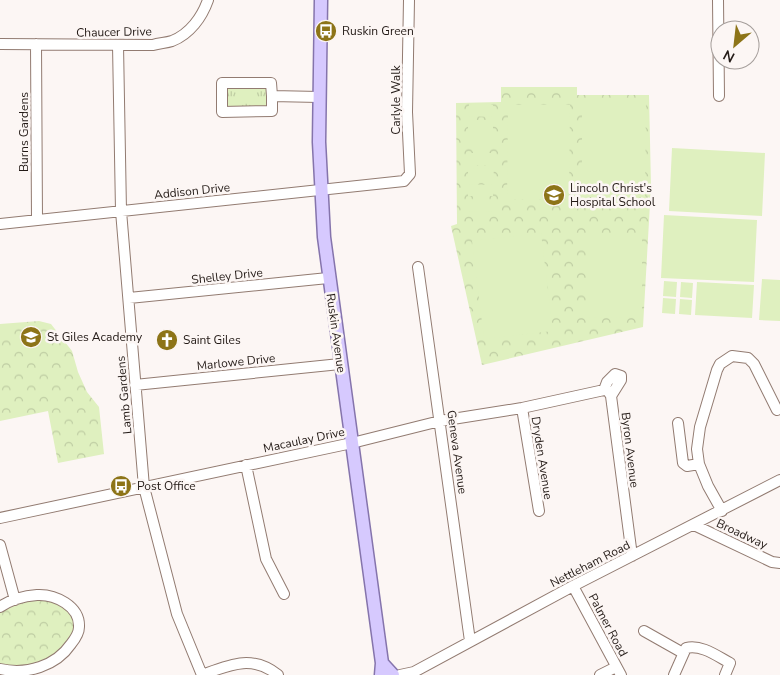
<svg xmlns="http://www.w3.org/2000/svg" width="780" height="675" font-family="'Nunito Sans',sans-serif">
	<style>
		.grass { fill: url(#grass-tufts) }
		.park { fill: url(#park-crowns) }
		.pitch { fill: #dff0bf }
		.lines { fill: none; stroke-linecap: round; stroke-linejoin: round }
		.minor-casing { stroke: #927b71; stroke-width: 12 }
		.major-casing { stroke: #8574ac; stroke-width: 15 }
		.minor { stroke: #fff; stroke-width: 10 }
		.major { stroke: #d6c9fe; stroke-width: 12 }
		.labels { text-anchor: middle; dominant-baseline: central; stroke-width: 5; stroke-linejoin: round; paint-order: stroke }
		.poi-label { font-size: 12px; fill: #231a16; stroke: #fcf6f4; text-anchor: start }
		.street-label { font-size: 12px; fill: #231a16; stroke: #fcf6f4 }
	</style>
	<defs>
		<pattern id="grass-tufts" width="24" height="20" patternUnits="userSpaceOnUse" patternTransform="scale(1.25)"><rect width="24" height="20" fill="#dff0bf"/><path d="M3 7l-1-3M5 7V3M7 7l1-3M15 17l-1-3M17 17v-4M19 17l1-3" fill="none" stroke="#bfcda3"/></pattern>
		<pattern id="park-crowns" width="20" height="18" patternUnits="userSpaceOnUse" patternTransform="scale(1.25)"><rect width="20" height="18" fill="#dff0bf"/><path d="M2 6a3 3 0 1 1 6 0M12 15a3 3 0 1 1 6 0" fill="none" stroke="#bfcda3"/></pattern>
	</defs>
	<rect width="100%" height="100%" fill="#fcf6f4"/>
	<path class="grass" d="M222 83H271L272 111 222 112Z"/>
	<path class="park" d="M501 87H577V95H649L651 186 643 327 482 365 451 226 457 224 456 103 501 102Z
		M39 321 51 324 72 351 78 372 87 392 99 407 104 454 58 463 48 411 0 421V324Z
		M37 600C48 601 62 601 70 610 87 628 60 653 44 661 40 663 35 666 31 668 22 670 9 667 0 666V612L21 603Z"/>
	<path class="pitch" d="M582 98H646L645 197H582Z
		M469 104 493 105V117L468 116Z
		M508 105H570L569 199H507Z
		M468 120H493V132H468Z
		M468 135H494V147H468Z
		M672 148 765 153 762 216 669 211Z
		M468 153H493V165H468Z
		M468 168 494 169 493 181H468Z
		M468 184 493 185V196H468Z
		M468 200H493V212L468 211Z
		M664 215 757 220 754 282 661 278Z
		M541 233 553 331 484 339 472 241Z
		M586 235H642V317L586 318Z
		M762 279 780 280V321L759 320Z
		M664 281 677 282 676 297 663 296Z
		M681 282 693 283 692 298 680 297Z
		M697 282 754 285 752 318 695 315Z
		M663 298 676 299 675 314 662 313Z
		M680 299 692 300 691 315 679 314Z"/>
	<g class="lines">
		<g class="minor-casing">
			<path id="minor" d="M718 0 719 96
				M0 44 153 45C159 43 166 43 172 41 190 34 202 17 208 0
				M36 44 37 220
				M118 45 121 211 144 487 177 614 202 675
				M272 96V111L222 112V83H271L272 96 319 97
				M0 224 404 181 410 174 407 112 409 0
				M418 267 470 641
				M129 298 328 278
				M135 385 340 364
				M604 390 607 382 615 374 621 376V380L611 396 632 556
				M522 408 539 511
				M678 423 683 463 687 466 699 464
				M246 465 266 559 284 594
				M722 511 708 486 699 464 697 449 700 427 717 370 720 364 732 356 748 358 754 364 777 410
				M0 518 352 443 440 421 522 408 604 390 608 391 611 396
				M694 525 772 562 780 563
				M0 545 15 600
				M573 586 621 675
				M0 607C10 600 25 596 37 595 55 594 80 606 79 627 79 633 75 639 71 644 56 666 27 675 0 669
				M644 631 683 653
				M202 675C229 665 252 654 278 675
				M400 675 414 672 573 586 780 480
				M600 675 616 667
				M674 675 686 648C701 644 717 656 730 663L725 675"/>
		</g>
		<g class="major-casing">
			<path id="major" d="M321 0 319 142 324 237 382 663 381 675
				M382 663 393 675"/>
		</g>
		<use href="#minor" class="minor"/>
		<use href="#major" class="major"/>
	</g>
	<defs>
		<g id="bus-disc" transform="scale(1.125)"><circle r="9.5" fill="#8d7418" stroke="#fcf6f4"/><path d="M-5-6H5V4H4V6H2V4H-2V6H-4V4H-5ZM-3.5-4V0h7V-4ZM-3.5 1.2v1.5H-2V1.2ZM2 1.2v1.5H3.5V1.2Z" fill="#fff"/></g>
		<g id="school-disc" transform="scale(1.125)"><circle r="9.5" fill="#8d7418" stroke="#fcf6f4"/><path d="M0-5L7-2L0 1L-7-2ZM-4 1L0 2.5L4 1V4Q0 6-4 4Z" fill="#fff"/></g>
		<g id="church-disc" transform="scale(1.125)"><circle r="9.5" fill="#8d7418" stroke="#fcf6f4"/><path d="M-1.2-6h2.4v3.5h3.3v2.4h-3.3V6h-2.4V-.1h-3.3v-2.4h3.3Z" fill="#fff"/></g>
	</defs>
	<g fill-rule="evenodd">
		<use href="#bus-disc" x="326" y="31"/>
		<use href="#school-disc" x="554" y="195"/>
		<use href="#school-disc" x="31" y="337"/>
		<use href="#church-disc" x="167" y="340"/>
		<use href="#bus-disc" x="121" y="486"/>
	</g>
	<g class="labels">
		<g class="poi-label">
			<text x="342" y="31">Ruskin Green</text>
			<text x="570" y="188">Lincoln Christ's<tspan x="570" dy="14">Hospital School</tspan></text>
			<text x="47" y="337">St Giles Academy</text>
			<text x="183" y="340">Saint Giles</text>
			<text x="137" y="486">Post Office</text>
		</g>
		<g class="street-label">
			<text transform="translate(114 32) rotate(-1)">Chaucer Drive</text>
			<text transform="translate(396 100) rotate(-90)">Carlyle Walk</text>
			<text transform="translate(24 132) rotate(-90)">Burns Gardens</text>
			<text transform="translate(192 191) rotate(-6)">Addison Drive</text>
			<text transform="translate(227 276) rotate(-6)">Shelley Drive</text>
			<text transform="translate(336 333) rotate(82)">Ruskin Avenue</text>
			<text transform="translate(236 362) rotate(-6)">Marlowe Drive</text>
			<text transform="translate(124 395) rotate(-95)">Lamb Gardens</text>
			<text transform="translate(304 440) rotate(-12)">Macaulay Drive</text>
			<text transform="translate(630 450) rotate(83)">Byron Avenue</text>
			<text transform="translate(457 452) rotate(82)">Geneva Avenue</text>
			<text transform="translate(542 458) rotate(81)">Dryden Avenue</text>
			<text transform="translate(742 534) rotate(25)">Broadway</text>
			<text transform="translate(590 564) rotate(-27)">Nettleham Road</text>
			<text transform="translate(608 625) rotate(62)">Palmer Road</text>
		</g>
	</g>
	<g transform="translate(735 45) rotate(208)"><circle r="24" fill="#fcf6f4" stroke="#a59e9b"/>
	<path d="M0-4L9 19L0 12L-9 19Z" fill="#8d7418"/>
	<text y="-8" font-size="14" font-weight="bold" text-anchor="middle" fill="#231a16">N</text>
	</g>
</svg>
